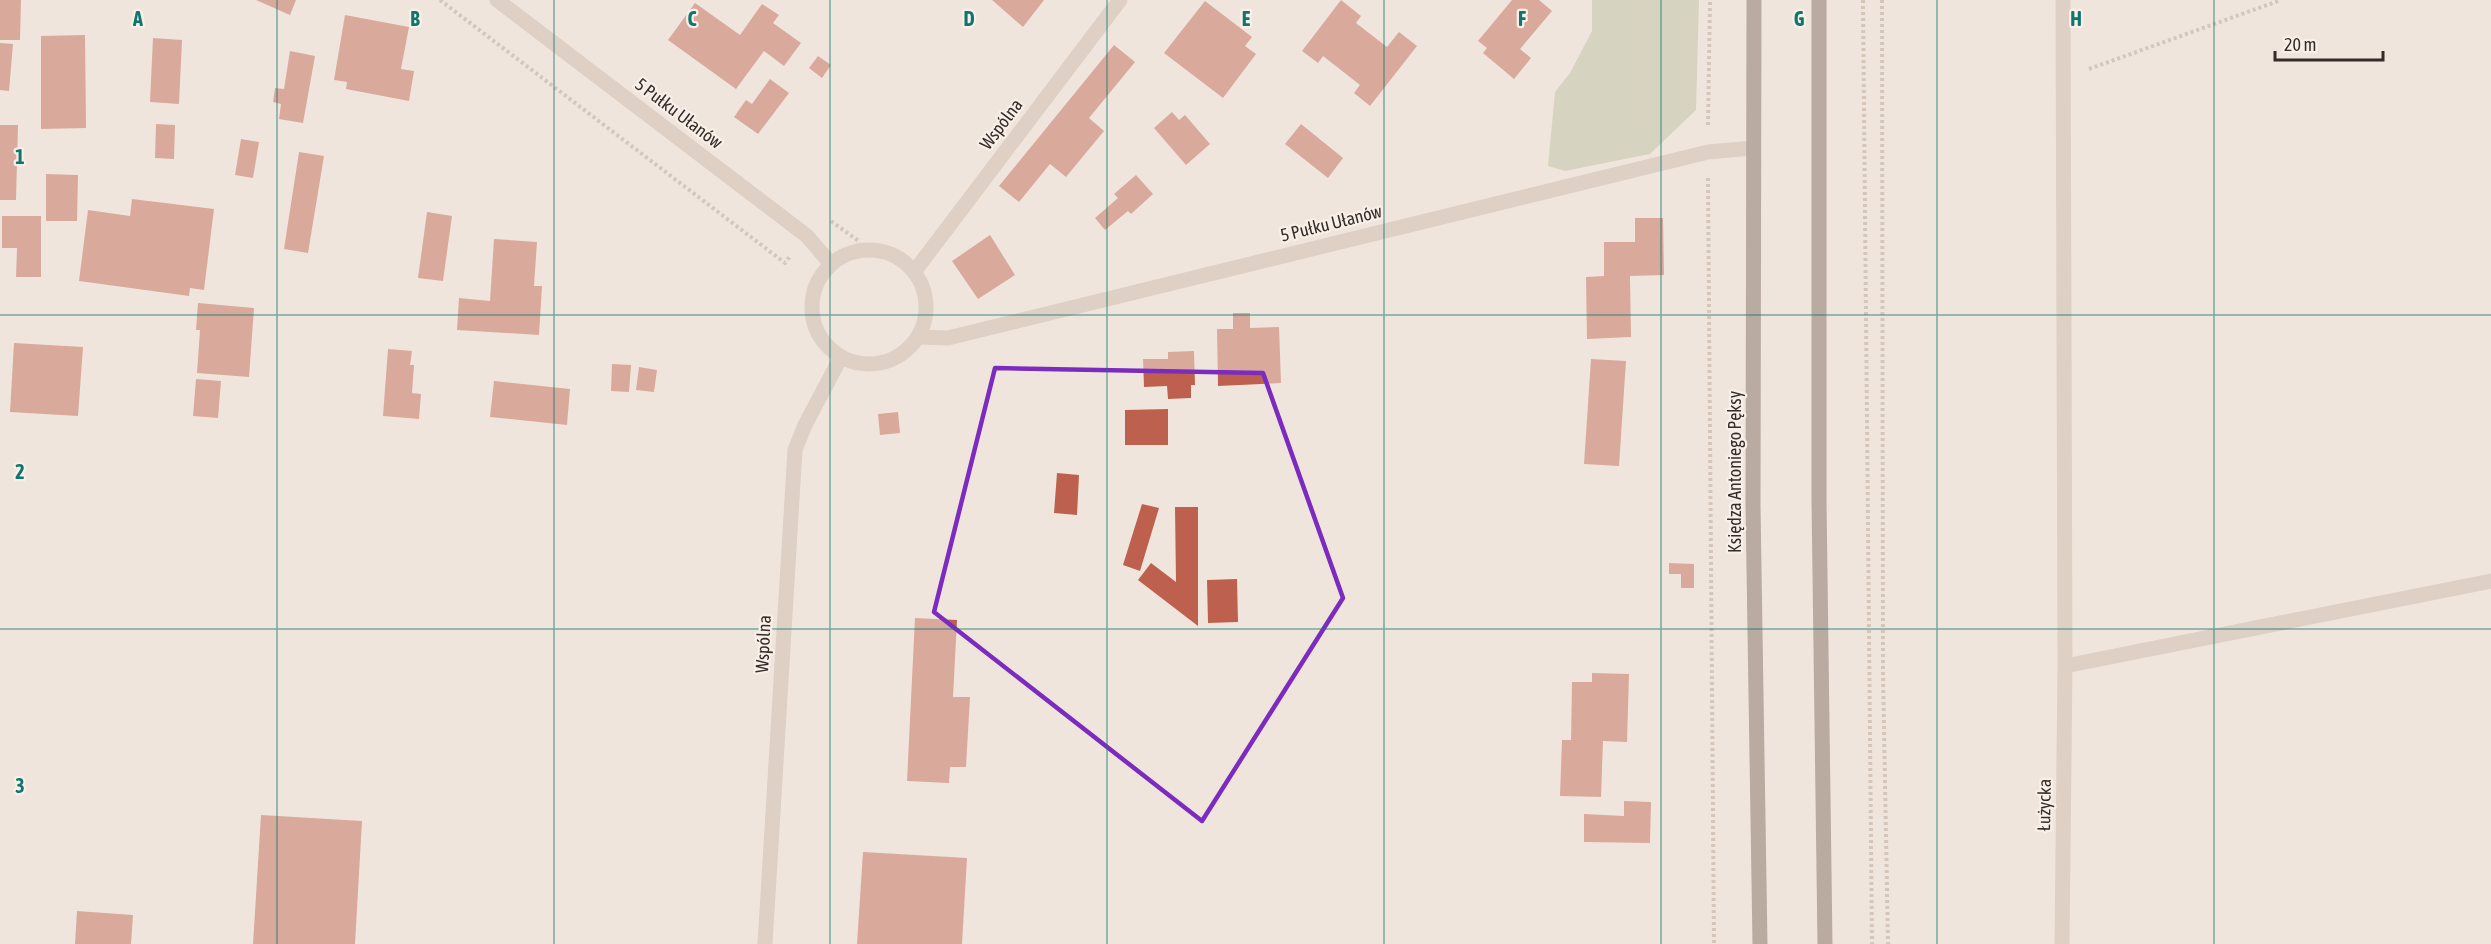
<svg xmlns="http://www.w3.org/2000/svg" width="2491" height="944" font-family="'Asap Condensed',sans-serif">
	<style>
		.green { fill: #b5be9d }
		.building { fill: #bd604e }
		.lines { fill: none; stroke-linecap: round; stroke-linejoin: round }
		.path { stroke: #b39f93; stroke-width: 4; stroke-dasharray: 3 3; stroke-linecap: butt }
		.minor { stroke: #c7b5a9; stroke-width: 15 }
		.major { stroke: #76625b; stroke-width: 15 }
		.marked { fill: none; stroke: #7b2cbf; stroke-width: 4.5; stroke-linejoin: round }
		.grid { fill: none; stroke: #0f766e; stroke-width: 1.5; stroke-opacity: 0.55 }
		.labels { text-anchor: middle; dominant-baseline: central; stroke-width: 4.5; stroke-linejoin: round; paint-order: stroke }
		.street-label { font-size: 18px; fill: #352b28; stroke: #f8f0e8 }
		.grid-label { font-size: 20px; text-anchor: middle; font-weight: bold; fill: #0f766e; stroke: #f8f0e8; stroke-width: 4.5; stroke-linejoin: round; paint-order: stroke }
	</style>
	<rect width="100%" height="100%" fill="#f0e5dc"/>
	<path class="green" d="M1592 0H1699L1696 110 1650 154 1565 171 1548 166 1555 92 1570 73 1592 31Z"/>
	<path class="building" d="M0 0H21L20 40H0Z
		M256 0H296L290 15Z
		M992 0H1044L1023 27Z
		M1341 0 1361 16 1356 23 1387 47 1399 32 1417 46 1370 106 1354 93 1360 85 1323 56 1318 63 1302 51Z
		M1512 0H1539L1552 11 1520 49 1531 58 1514 79 1483 53 1487 48 1478 41Z
		M1205 1 1252 37 1245 46 1256 54 1223 98 1164 53Z
		M695 3 740 35 762 4 779 15 773 23 801 43 784 66 764 51 736 89 668 40Z
		M345 15 409 27 401 69 414 71 409 101 346 89 347 82 334 80Z
		M85 35 86 128 41 129V36Z
		M153 38 182 40 179 104 150 102Z
		M0 43 13 44 9 91 0 90Z
		M1114 45 1135 62 1089 118 1104 131 1066 177 1050 164 1019 202 999 186Z
		M290 51 315 56 303 123 279 119 281 104 273 102 275 88 284 89Z
		M818 56 831 65 822 78 809 68Z
		M770 79 789 93 758 134 734 117 746 100 752 104Z
		M1172 112 1179 120 1185 115 1210 144 1186 165 1154 128Z
		M156 124 175 125 174 159 155 158Z
		M1301 124 1343 158 1328 178 1285 144Z
		M0 125H18L16 200H0Z
		M241 139 259 142 253 178 235 175Z
		M299 152 324 156 308 253 284 249Z
		M46 174 78 175 77 221H46Z
		M1136 175 1153 194 1131 214 1128 211 1105 230 1095 218 1118 198 1114 194Z
		M132 199 214 209 204 290 190 288 189 296 79 281 88 210 130 216Z
		M427 212 452 216 443 281 418 278Z
		M2 216H41V277H16L17 248H2Z
		M1635 218H1663L1664 275 1630 276 1631 337 1587 339 1586 277 1604 276V242H1635Z
		M990 235 1015 275 978 299 952 261Z
		M494 239 537 242 534 286H542L539 335 457 330 459 298 490 301Z
		M198 303 254 308 249 377 197 373 200 330H196Z
		M1233 313H1250V328L1279 327 1281 383 1218 386 1217 329H1233Z
		M14 343 83 347 78 416 10 412Z
		M388 349 412 351 410 365H414L412 393 421 394 419 419 383 416Z
		M1194 351 1195 385H1191V398L1168 399 1167 386 1144 387 1143 359H1168V352Z
		M1591 359 1626 361 1619 466 1584 464Z
		M612 364 631 365 629 392 611 391Z
		M639 367 657 370 654 392 636 390Z
		M196 379 221 381 218 418 193 416Z
		M494 381 570 389 567 425 490 417Z
		M1168 409V445H1125V410Z
		M898 412 900 433 880 435 878 414Z
		M1057 473 1079 475 1077 515 1054 513Z
		M1142 504 1159 508 1140 571 1123 565Z
		M1175 507H1198V626L1138 580 1151 563 1176 582Z
		M1669 563 1694 564V588H1681V574H1669Z
		M1237 579 1238 622 1208 623 1207 580Z
		M915 618 957 620 953 697H970L966 767H950L949 783 907 781Z
		M1592 673 1629 674 1627 742 1603 741 1601 797 1560 796 1562 740H1571L1572 682H1592Z
		M1624 801 1651 802 1650 843 1584 842V814L1624 816Z
		M261 815 362 821 355 944H253Z
		M863 852 967 858 962 944H857Z
		M77 911 133 915 131 944H75Z"/>
	<g class="lines">
		<path class="path" d="M440 0 785 263 791 255
			M1863 0 1872 944
			M1882 0 1883 673 1888 944
			M2089 69 2281 0
			M1708 125 1710 0
			M1708 178 1714 944
			M831 221 860 242"/>
		<path class="minor" d="M497 0 807 236 831 264
			M812 307a57 57 0 1 1 114 0a57 57 0 1 1-114 0Z
			M914 272 1120 0
			M918 337 948 338 1708 152 1753 148
			M2065 666 2491 581
			M765 944 795 450 805 425 841 357
			M2062 944 2065 666 2063 0"/>
		<path class="major" d="M1754 0 1753 506 1760 944
			M1819 0V501L1825 944"/>
	</g>
	<path d="M0 0H2491V944H0ZM995 368 1263 373 1343 598 1202 821 934 612Z" fill="#f0e5dc" fill-opacity=".55" fill-rule="evenodd"/>
	<path class="marked" d="M995 368 1263 373 1343 598 1202 821 934 612Z"/>
	<path class="grid" d="M277 0V944M554 0V944M830 0V944M1107 0V944M1384 0V944M1661 0V944M1937 0V944M2214 0V944M0 315H2491M0 629H2491"/>
	<g class="labels">
		<g class="street-label">
			<text transform="translate(679 113) rotate(37)">5 Pułku Ułanów</text>
			<text transform="translate(1001 124) rotate(-53)">Wspólna</text>
			<text transform="translate(1331 223) rotate(-14)">5 Pułku Ułanów</text>
			<text transform="translate(1734 472) rotate(-90)">Księdza Antoniego Pęksy</text>
			<text transform="translate(763 644) rotate(-87)">Wspólna</text>
			<text transform="translate(2044 805) rotate(-89)">Łużycka</text>
		</g>
	</g>
	<g class="grid-label">
		<text x="138" y="26">A</text>
		<text x="415" y="26">B</text>
		<text x="692" y="26">C</text>
		<text x="969" y="26">D</text>
		<text x="1246" y="26">E</text>
		<text x="1522" y="26">F</text>
		<text x="1799" y="26">G</text>
		<text x="2076" y="26">H</text>
		<text x="20" y="164">1</text>
		<text x="20" y="479">2</text>
		<text x="20" y="793">3</text>
	</g>
	<path d="M2275 51v9h108v-9" fill="none" stroke="#352b28" stroke-width="3"/>
	<text x="2284" y="51" font-size="18" fill="#352b28" stroke="#f8f0e8" stroke-width="4.5" paint-order="stroke">20 m</text>
</svg>
